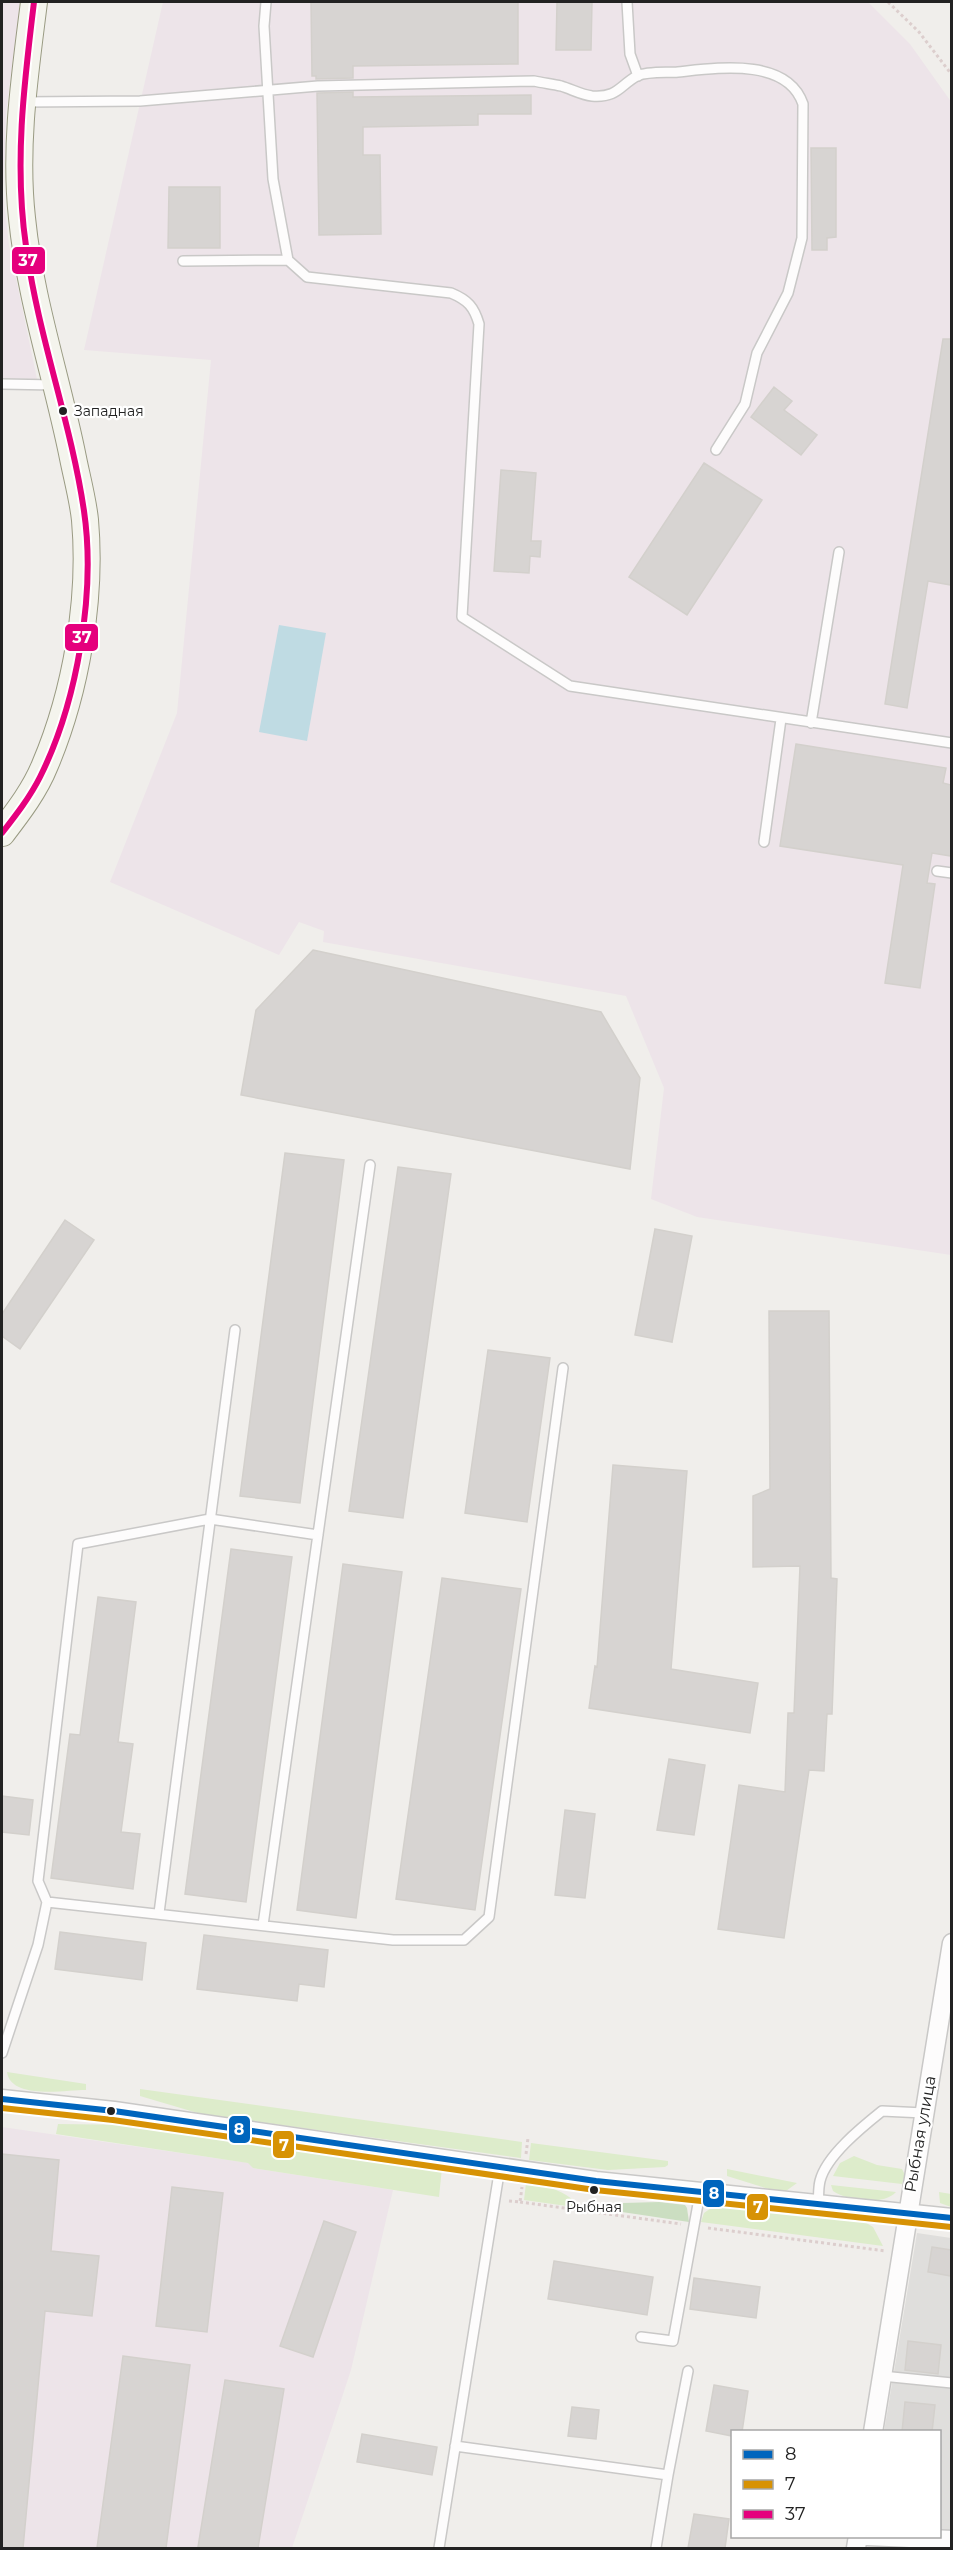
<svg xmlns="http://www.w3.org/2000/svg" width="953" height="2550" font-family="Montserrat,sans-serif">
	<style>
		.residential { fill: #dfdedc }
		.industrial { fill: #ede4e9 }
		.grass { fill: #ddeccb }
		.forest { fill: #cbdec1 }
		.water { fill: #bfdbe3 }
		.building { fill: #d7d4d2; stroke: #d3d0cc; stroke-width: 1.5 }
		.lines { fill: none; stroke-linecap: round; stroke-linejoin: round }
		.lane-casing { stroke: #c9c8c7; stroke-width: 12 }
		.street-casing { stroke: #c9c8c7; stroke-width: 21 }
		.secondary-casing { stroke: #999a82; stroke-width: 28 }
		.path { stroke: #dccecd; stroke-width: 3; stroke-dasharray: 3 3; stroke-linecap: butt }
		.lane { stroke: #fdfcfc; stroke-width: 9 }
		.street { stroke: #fdfcfc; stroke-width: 18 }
		.secondary { stroke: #f4f4ed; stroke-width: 26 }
		.bus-1-casing { stroke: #fff; stroke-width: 10 }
		.bus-2-casing { stroke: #fff; stroke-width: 10 }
		.bus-3-casing { stroke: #fff; stroke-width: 10 }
		.bus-1 { stroke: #0065bd; stroke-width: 6 }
		.bus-2 { stroke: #d79205; stroke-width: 6 }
		.bus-3 { stroke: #e5007d; stroke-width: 6 }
		.bus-dot { fill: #222; stroke: #fff; stroke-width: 2 }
		.labels { text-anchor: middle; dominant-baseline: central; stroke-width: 4.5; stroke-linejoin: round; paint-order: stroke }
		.bus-label { font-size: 14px; fill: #222; stroke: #fff; text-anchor: start }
		.street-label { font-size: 16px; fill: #222; stroke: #fff }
		.line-badge { stroke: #fff; stroke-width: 2 }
		.badge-label { font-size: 16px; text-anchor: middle; font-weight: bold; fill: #fff }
	</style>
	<rect width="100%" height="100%" fill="#f0eeeb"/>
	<path class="residential" d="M917 2233 951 2238V2534L940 2533V2432H884Z"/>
	<path class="industrial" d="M2 2H20L6 113 3 193 9 245 37 379 2 378Z
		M163 2H868L910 44 952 103 951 1255 697 1217 651 1199 664 1088 626 996 323 942 324 931 299 922 279 955 110 882 177 713 211 360 84 350Z
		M2 2127 249 2163 253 2168 393 2190 351 2370 292 2548H2Z"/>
	<path class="grass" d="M7 2072 86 2084V2090C65 2090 11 2100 7 2072Z
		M140 2089 522 2142 521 2158 201 2114 140 2096Z
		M58 2124 136 2125 442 2168 439 2197 253 2168 248 2163 56 2134Z
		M531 2143 668 2161V2165L665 2167 608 2170 529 2160Z
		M854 2156 877 2165 902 2169 905 2175 902 2184 833 2176 840 2163Z
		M727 2169 797 2183 786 2191 772 2190 727 2176Z
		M526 2183C543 2185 559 2189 572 2199L574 2207 524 2200Z
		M831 2185 896 2192C883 2206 847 2201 833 2191Z
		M939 2192 951 2194V2207L940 2203Z
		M714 2206 863 2221 873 2227 883 2246 701 2222 704 2213Z"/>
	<path class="forest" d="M659 2202 685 2205 687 2208 689 2222 622 2212 623 2203Z"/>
	<path class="water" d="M279 625 326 633 307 741 259 732Z"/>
	<path class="building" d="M311 2H518V64L353 66V78L316 79V76H312Z
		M557 2H592L591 50H556Z
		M353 92V97L531 95V114H478V125L363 127V155H380L381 234 319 235 317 93Z
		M811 148H836V237L827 238V250H812Z
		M169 187H220V248H168Z
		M943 339H951V585L928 581 907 708 885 704Z
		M774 387 792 401 784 410 817 435 801 455 751 417Z
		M704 463 762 500 687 615 629 577Z
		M501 470 536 473 531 541H541L540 557 530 556 529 573 494 571Z
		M796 744 946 768 943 783 951 785V856L932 853 927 883 935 884 920 988 885 983 903 865 780 846Z
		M313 950 601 1012 640 1078 630 1169 241 1095 256 1010Z
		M285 1153 344 1160 300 1503 240 1496Z
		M398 1167 451 1174 403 1518 349 1511Z
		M65 1220 94 1240 20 1349 2 1336V1314Z
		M655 1229 692 1236 672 1342 635 1335Z
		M769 1311H829L831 1578 837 1579 832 1714H827L824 1771 809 1770 784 1938 718 1929 739 1785 785 1792 788 1713H794L800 1566 753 1567V1496L770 1489Z
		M488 1350 550 1358 527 1522 465 1513Z
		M613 1465 687 1471 671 1669 758 1683 750 1733 589 1708 595 1666 597 1667Z
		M231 1549 292 1557 246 1902 185 1894Z
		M343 1564 402 1572 356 1918 297 1910Z
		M442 1578 521 1589 475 1910 396 1899Z
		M98 1597 136 1602 118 1742 133 1744 121 1832 140 1834 133 1889 51 1878 70 1734 80 1735Z
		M669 1759 705 1765 694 1835 657 1830Z
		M2 1796 33 1800 29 1835 2 1832Z
		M565 1810 595 1814 585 1898 555 1895Z
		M60 1932 146 1943 142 1980 55 1969Z
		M204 1935 328 1950 324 1987 299 1984 297 2001 197 1989Z
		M2 2154 59 2160 51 2251 99 2256 92 2316 45 2311 23 2548H2Z
		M172 2187 223 2193 207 2332 156 2326Z
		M324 2221 356 2232 313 2357 280 2346Z
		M932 2247 951 2250V2276L928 2272Z
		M554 2261 653 2277 647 2315 548 2299Z
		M694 2278 760 2287 756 2318 690 2309Z
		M908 2341 941 2345 938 2374 905 2370Z
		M123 2356 190 2365 166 2548H97Z
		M225 2380 284 2389 258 2548 198 2547Z
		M714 2385 748 2391 742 2432H732V2436L706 2431Z
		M905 2402 935 2405 932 2432H902Z
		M572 2407 599 2410 596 2439 568 2436Z
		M362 2434 437 2447 432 2475 357 2462Z
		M694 2514 729 2519 725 2548H688Z"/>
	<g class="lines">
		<g class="lane-casing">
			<path id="lane" d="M266 2 264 26 273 179 288 260 307 277 451 293C468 300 474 307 479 324L462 617 570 686 952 743
				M627 2 630 54 638 76
				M24 102 140 101 318 86 534 81C543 83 552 84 561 86 571 89 582 95 592 96 618 98 620 85 637 76 648 71 667 73 678 72 716 68 787 57 803 104L802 238 788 293 757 353 745 404 716 450
				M183 261 288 260
				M2 384 55 385
				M811 723 839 552
				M764 842 781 719
				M937 871 952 873
				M47 1902 38 1881 78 1544 210 1519 318 1535
				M159 1913 235 1330
				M263 1925 370 1165
				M2 2053 38 1945 47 1902 393 1940H464L489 1917 563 1368
				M818 2205C819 2197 818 2189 820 2181 826 2156 862 2127 882 2111L924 2113
				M641 2337 673 2341 700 2193
				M882 2376 952 2383
				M455 2446 668 2475 656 2548
				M668 2475 688 2371
				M439 2548 500 2167"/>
		</g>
		<g class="street-casing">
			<path id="street" d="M2 2099 114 2111 596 2181 952 2218
				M873 2432 952 1943
				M868 2536 952 2540
				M856 2548 858 2536"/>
		</g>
		<g class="secondary-casing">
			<path id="secondary" d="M2 833C18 812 35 790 45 765 76 692 92 599 85 520 83 500 77 478 73 458 57 378 30 299 22 218 14 146 25 74 34 2"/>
		</g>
		<path class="path" d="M888 2 919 32 952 75
			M526 2154 528 2138
			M509 2201 520 2202 522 2187
			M520 2202 681 2224
			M708 2228 886 2251"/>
		<use href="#lane" class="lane"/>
		<use href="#street" class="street"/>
		<use href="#secondary" class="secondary"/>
		<g class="bus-1-casing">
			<path id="bus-1" d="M2 2099 114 2111 596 2181 952 2218"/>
		</g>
		<g class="bus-2-casing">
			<path id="bus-2" d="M2 2108 113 2120 595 2190 951 2227"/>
		</g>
		<g class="bus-3-casing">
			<path id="bus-3" d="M2 833C16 815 30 797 40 777 77 703 96 593 84 511 71 422 38 336 26 246 14 164 24 84 34 2"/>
		</g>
		<use href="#bus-1" class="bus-1"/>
		<use href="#bus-2" class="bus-2"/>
		<use href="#bus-3" class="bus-3"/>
	</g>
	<g class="bus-dot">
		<circle cx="63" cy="411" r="5"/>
		<circle cx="111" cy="2111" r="5"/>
		<circle cx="594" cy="2190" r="5"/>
	</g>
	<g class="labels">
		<g class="bus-label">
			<text x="74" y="411">Западная</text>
			<text x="594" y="2207" text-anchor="middle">Рыбная</text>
		</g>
		<g class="street-label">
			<text transform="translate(920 2134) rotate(-80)">Рыбная улица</text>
		</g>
	</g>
	<g class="line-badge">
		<rect x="11" y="246" width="35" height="29" rx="6" fill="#e5007d"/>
		<rect x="64" y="623" width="35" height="29" rx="6" fill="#e5007d"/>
		<rect x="228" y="2115" width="23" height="29" rx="6" fill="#0065bd"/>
		<rect x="272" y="2130" width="23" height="29" rx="6" fill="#d79205"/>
		<rect x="702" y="2179" width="23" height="29" rx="6" fill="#0065bd"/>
		<rect x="746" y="2193" width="23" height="28" rx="6" fill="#d79205"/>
	</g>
	<g class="badge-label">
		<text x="28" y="266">37</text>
		<text x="82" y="643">37</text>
		<text x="239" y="2135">8</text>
		<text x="284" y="2151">7</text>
		<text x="714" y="2199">8</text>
		<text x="758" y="2213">7</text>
	</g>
	<rect width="953" height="2550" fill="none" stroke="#222222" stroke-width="6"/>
	<rect x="731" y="2430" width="210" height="108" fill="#ffffff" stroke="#a7a7a7" stroke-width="1.5"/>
	<rect x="743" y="2450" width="30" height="9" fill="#0065bd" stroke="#a7a7a7" stroke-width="1.5"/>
	<text x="785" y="2460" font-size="18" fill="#222222">8</text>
	<rect x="743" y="2480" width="30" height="9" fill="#d79205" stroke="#a7a7a7" stroke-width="1.5"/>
	<text x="785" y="2490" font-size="18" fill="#222222">7</text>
	<rect x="743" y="2510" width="30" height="9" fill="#e5007d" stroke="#a7a7a7" stroke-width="1.5"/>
	<text x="785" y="2520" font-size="18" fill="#222222">37</text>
</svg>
